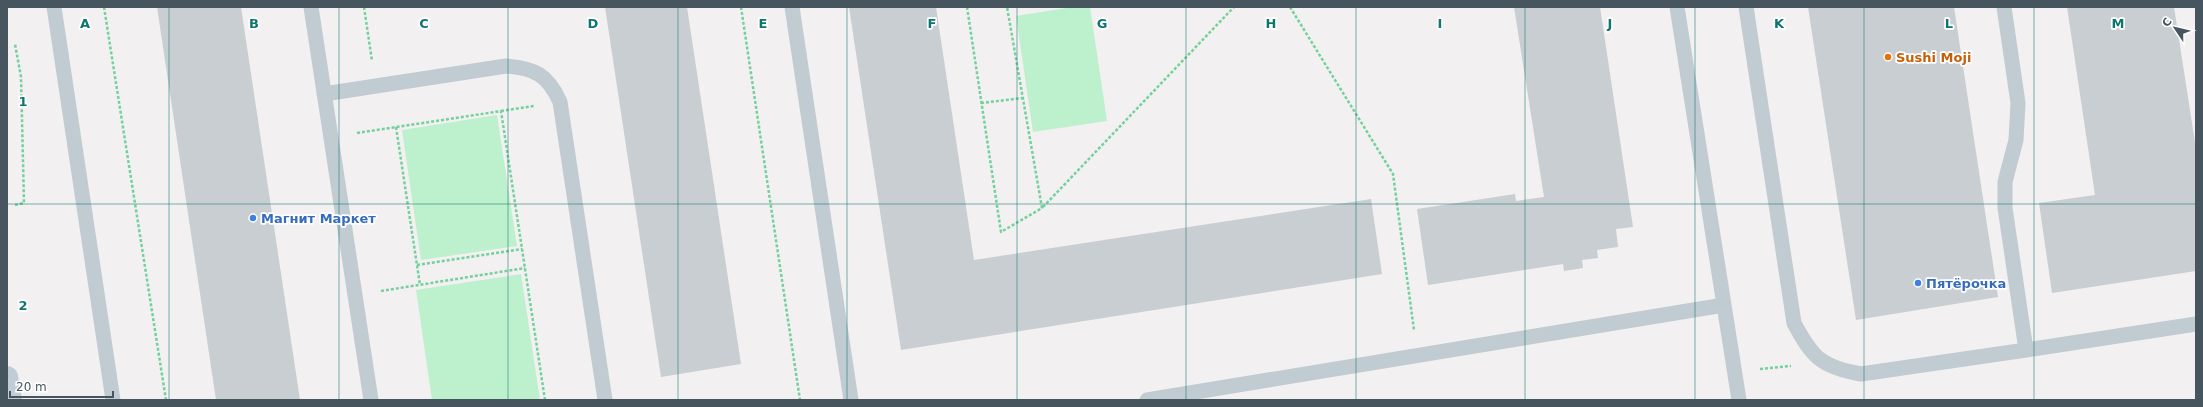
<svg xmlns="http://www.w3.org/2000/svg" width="2203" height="407" font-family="'DejaVu Sans',sans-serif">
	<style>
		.green { fill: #bdf1cd }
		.building { fill: #c9ced2 }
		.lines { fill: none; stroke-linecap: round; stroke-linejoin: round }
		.path { stroke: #73d19c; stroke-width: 2.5; stroke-dasharray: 3 2; stroke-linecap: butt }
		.lane { stroke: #c0cbd2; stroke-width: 15 }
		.secondary { stroke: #c0cdd7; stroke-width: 22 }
		.grid { fill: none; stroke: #0f766e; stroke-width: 1; stroke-opacity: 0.55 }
		.food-dot { fill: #e8710a; stroke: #fff; stroke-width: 1.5 }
		.shop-dot { fill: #3f7fe0; stroke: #fff; stroke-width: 1.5 }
		.labels { text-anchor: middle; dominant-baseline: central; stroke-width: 3.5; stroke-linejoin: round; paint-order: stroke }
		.food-label { font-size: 13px; font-weight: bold; fill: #c56008; stroke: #fff; text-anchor: start }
		.shop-label { font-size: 13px; font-weight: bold; fill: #366cbe; stroke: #fff; text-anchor: start }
		.grid-label { font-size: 13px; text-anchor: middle; font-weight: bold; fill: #0f766e; stroke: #fff; stroke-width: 3.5; stroke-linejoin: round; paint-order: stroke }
	</style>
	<rect width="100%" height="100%" fill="#f2f0f0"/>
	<path class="green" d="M1073 7H1090L1107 121 1033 132 1016 16Z
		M497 115 517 246 421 260 402 130Z
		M521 274 540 400H432L416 290Z"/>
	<path class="building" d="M157 7H241L300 400H216Z
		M605 7H687L741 364 661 377Z
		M849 7H936L974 260 1371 199 1382 274 901 350Z
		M1514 7H1600L1633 227 1616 229 1618 247 1597 250 1598 258 1582 260 1583 268 1564 271 1563 264 1428 285 1417 209 1515 194 1516 201 1544 197Z
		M1808 7H1954L1998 297 1856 320Z
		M2067 7H2174L2196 149V271L2052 293 2039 203 2095 195Z"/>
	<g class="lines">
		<path class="path" d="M104 7 166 400
			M364 7 372 61
			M741 7 800 400
			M967 7 1001 232 1042 208 1007 7
			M1290 7 1393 174 1414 330
			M981 103 1023 98
			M501 111 534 106
			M396 127 420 285
			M357 133 501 111 545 400
			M15 205 24 203 21 77 15 44
			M1043 207 1234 7
			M417 265 522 249
			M381 291 525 268
			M1760 369 1791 366"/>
		<path class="lane" d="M54 7 113 400
			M311 7 371 400
			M792 7 851 400
			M1677 7 1739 400
			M1746 7 1794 323C1812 357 1821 367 1861 374L2026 350
			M2004 7 2018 103 2016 140 2005 182V208L2026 350 2196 324
			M324 94 506 66C535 68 548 75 560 102L605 400
			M1147 400 1724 305"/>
		<path class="secondary" d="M7 377 11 400"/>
	</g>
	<path class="grid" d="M169 7V400M339 7V400M508 7V400M678 7V400M847 7V400M1017 7V400M1186 7V400M1356 7V400M1525 7V400M1695 7V400M1864 7V400M2034 7V400M7 204H2196"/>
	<circle class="food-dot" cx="1888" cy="57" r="4"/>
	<g class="shop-dot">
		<circle cx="253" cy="218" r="4"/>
		<circle cx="1918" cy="283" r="4"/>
	</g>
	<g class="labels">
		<g class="food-label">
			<text x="1896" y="57">Sushi Moji</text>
		</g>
		<g class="shop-label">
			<text x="261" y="218">Магнит Маркет</text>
			<text x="1926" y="283">Пятёрочка</text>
		</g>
	</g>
	<g class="grid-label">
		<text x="85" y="28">A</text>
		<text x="254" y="28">B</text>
		<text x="424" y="28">C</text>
		<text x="593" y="28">D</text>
		<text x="763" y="28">E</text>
		<text x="932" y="28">F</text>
		<text x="1102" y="28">G</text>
		<text x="1271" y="28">H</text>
		<text x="1440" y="28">I</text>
		<text x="1610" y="28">J</text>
		<text x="1779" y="28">K</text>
		<text x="1949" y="28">L</text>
		<text x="2118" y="28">M</text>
		<text x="23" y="106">1</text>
		<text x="23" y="310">2</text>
	</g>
	<rect width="2203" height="407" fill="none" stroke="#47555e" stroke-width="16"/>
	<g transform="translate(2175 28) rotate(305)" stroke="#ffffff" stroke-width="3" paint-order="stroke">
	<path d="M0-3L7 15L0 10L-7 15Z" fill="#47555e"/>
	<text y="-6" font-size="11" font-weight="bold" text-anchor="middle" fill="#47555e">С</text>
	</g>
	<path d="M10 391v6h103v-6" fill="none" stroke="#47555e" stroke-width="2"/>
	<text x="16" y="391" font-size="12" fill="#47555e" stroke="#ffffff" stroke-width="3" paint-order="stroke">20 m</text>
</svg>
